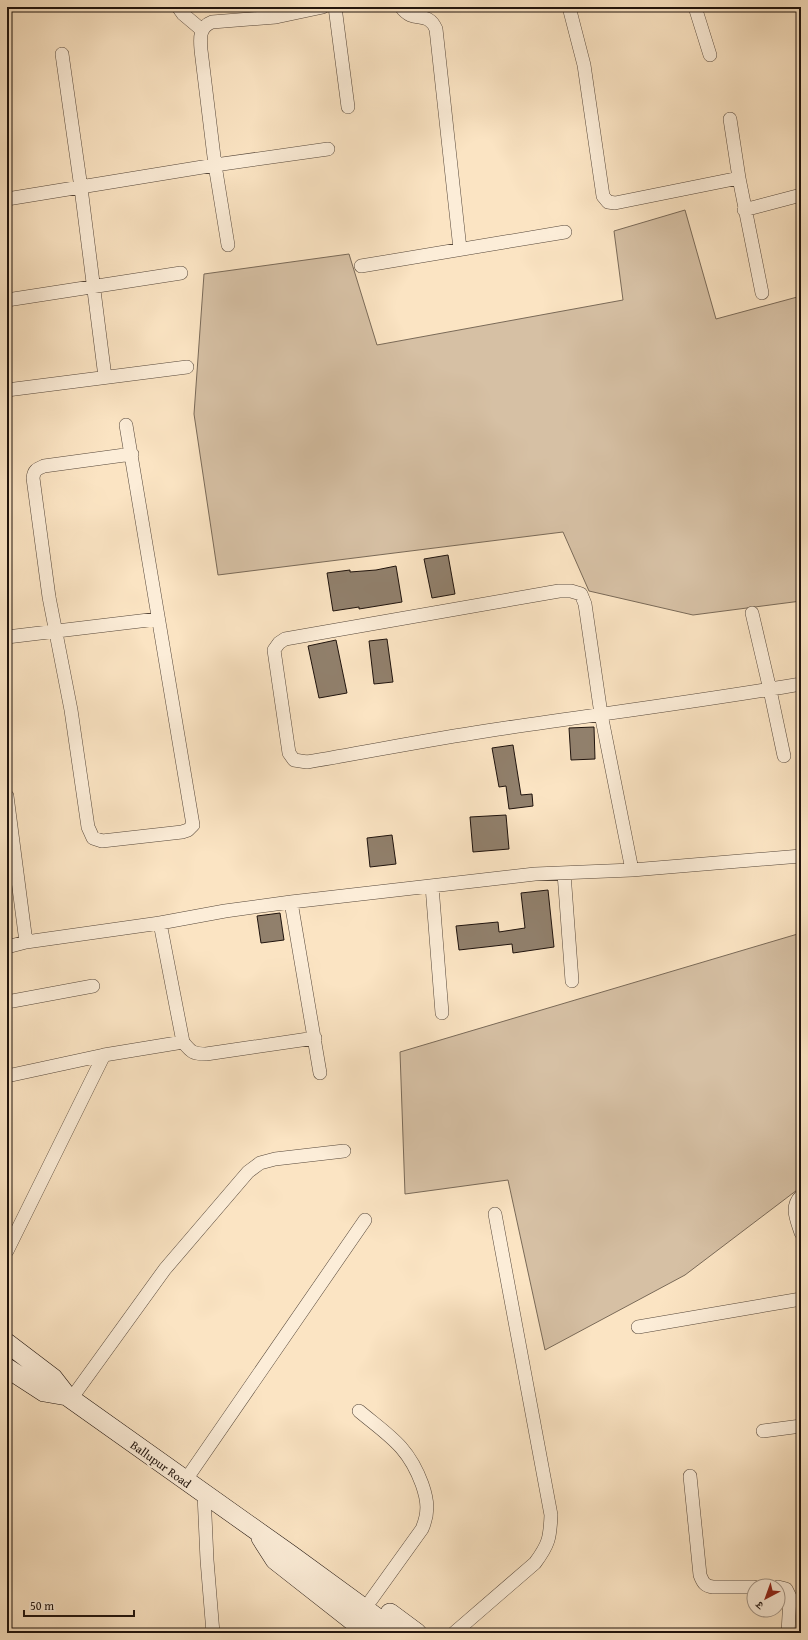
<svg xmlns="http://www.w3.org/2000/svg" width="808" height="1640" font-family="'Gentium Book Plus','Noto Serif Devanagari',serif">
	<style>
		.green { fill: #d6c0a4; stroke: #7a6a58 }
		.building { fill: #91806c; stroke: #1f130d }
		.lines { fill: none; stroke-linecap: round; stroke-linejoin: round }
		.street-casing { stroke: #56473a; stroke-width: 14 }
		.secondary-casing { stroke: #1f130d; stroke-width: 20 }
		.street { stroke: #fcedd8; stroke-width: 13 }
		.secondary { stroke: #fcedd8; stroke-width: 19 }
		.labels { text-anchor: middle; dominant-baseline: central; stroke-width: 4; stroke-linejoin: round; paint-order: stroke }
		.street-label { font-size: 12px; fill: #1f130d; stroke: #fcedd8 }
	</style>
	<rect width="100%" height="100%" fill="#fbe4c3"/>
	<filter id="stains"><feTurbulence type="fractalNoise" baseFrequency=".005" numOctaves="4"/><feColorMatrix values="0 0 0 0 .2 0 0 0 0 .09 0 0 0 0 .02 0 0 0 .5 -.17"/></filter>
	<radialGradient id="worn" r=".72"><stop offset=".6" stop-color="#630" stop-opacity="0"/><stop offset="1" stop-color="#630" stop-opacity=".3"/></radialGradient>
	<path class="green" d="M685 210 716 319 801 296V601L693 615 589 591 563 532 218 575 194 414 204 274 349 254 377 345 623 300 614 231Z
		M801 933V1187L685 1275 545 1350 508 1180 405 1194 400 1052Z"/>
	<path class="building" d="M448 555 455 594 432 598 424 559Z
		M396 566 402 602 359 609V607L333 611 327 573 350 570V572L376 570Z
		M387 639 393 682 374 684 369 641Z
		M336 640 347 693 319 698 308 646Z
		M594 727 595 759 571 760 569 728Z
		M513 745 521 795 532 794 533 806 509 809 506 786 499 787 492 748Z
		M506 815 509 849 473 852 470 817Z
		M392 835 396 864 370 867 367 838Z
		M548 890 554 947 513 953 512 944 459 950 456 926 498 922 499 932 525 928 521 893Z
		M280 913 284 940 261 943 257 916Z"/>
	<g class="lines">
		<g class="street-casing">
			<path id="street" d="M178 7 183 14 202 30
				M335 7 348 107
				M401 7C414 25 427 9 436 29L460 249
				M569 7 584 65 603 196 608 202 615 203 739 178 730 119
				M695 7 710 55
				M62 54 81 188 105 377
				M739 178 762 293
				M7 199 215 165 201 50C200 38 199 27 212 22L276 17 323 7
				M744 210 801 195
				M228 245 215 165 328 149
				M361 266 565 232
				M7 300 181 273
				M7 390 187 367
				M126 425 193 825 188 830 182 832 102 841 93 838 88 827 71 710 49 597 33 478C34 470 37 469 44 466L132 454
				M752 613 770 690 784 756
				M7 637 157 619
				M7 796 26 942
				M632 870 601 714 585 604 581 594 571 591H559L285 639 279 643 274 650 289 753 294 760 307 762C367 752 426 740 486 731 591 715 696 702 801 684
				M564 873 572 981
				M432 886 442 1013
				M291 902 320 1073
				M160 923 183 1042
				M7 947 26 942 160 923 225 911 291 902 535 874 632 870 801 856
				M7 1002 93 986
				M7 1076 104 1055 183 1042C191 1052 193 1054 206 1054L315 1038
				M801 1196C790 1207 797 1220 801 1233
				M7 1251 104 1055
				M638 1327 801 1299
				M71 1399 165 1269 248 1172 260 1163 275 1159 344 1151
				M359 1411C389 1436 408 1446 422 1484 428 1501 429 1513 422 1529L371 1600
				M763 1431 801 1426
				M690 1476 700 1575C703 1583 705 1586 713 1587H754
				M185 1481 365 1220
				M204 1494 207 1560 213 1633
				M778 1587 786 1589 790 1597 788 1633
				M454 1633 535 1563C549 1544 550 1538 551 1515L495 1214"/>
		</g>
		<g class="secondary-casing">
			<path id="secondary" d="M7 1343 53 1378 67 1396 291 1555 398 1633
				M7 1368 44 1392 67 1396
				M261 1538 275 1560 368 1633
				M390 1613 417 1633"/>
		</g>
		<use href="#street" class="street"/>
		<use href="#secondary" class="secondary"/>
	</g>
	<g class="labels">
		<g class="street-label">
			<text transform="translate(161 1464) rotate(36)">Ballupur Road</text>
		</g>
	</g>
	<rect width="808" height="1640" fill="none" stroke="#fbe4c3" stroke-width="24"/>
	<rect x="8" y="8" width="792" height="1624" fill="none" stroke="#1f130d" stroke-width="2"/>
	<rect x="12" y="12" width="784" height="1616" fill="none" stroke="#1f130d"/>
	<g transform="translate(766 1598) rotate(221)"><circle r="19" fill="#fcedd8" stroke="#a49687"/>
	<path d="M0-3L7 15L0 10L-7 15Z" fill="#8f2418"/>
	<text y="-6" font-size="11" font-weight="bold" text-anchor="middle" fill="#1f130d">उ</text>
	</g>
	<path d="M24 1610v6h110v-6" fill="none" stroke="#1f130d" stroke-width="2"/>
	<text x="30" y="1610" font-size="12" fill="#1f130d" stroke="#fcedd8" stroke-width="3" paint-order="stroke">50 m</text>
	<rect width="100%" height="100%" filter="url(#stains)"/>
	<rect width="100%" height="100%" fill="url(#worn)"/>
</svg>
